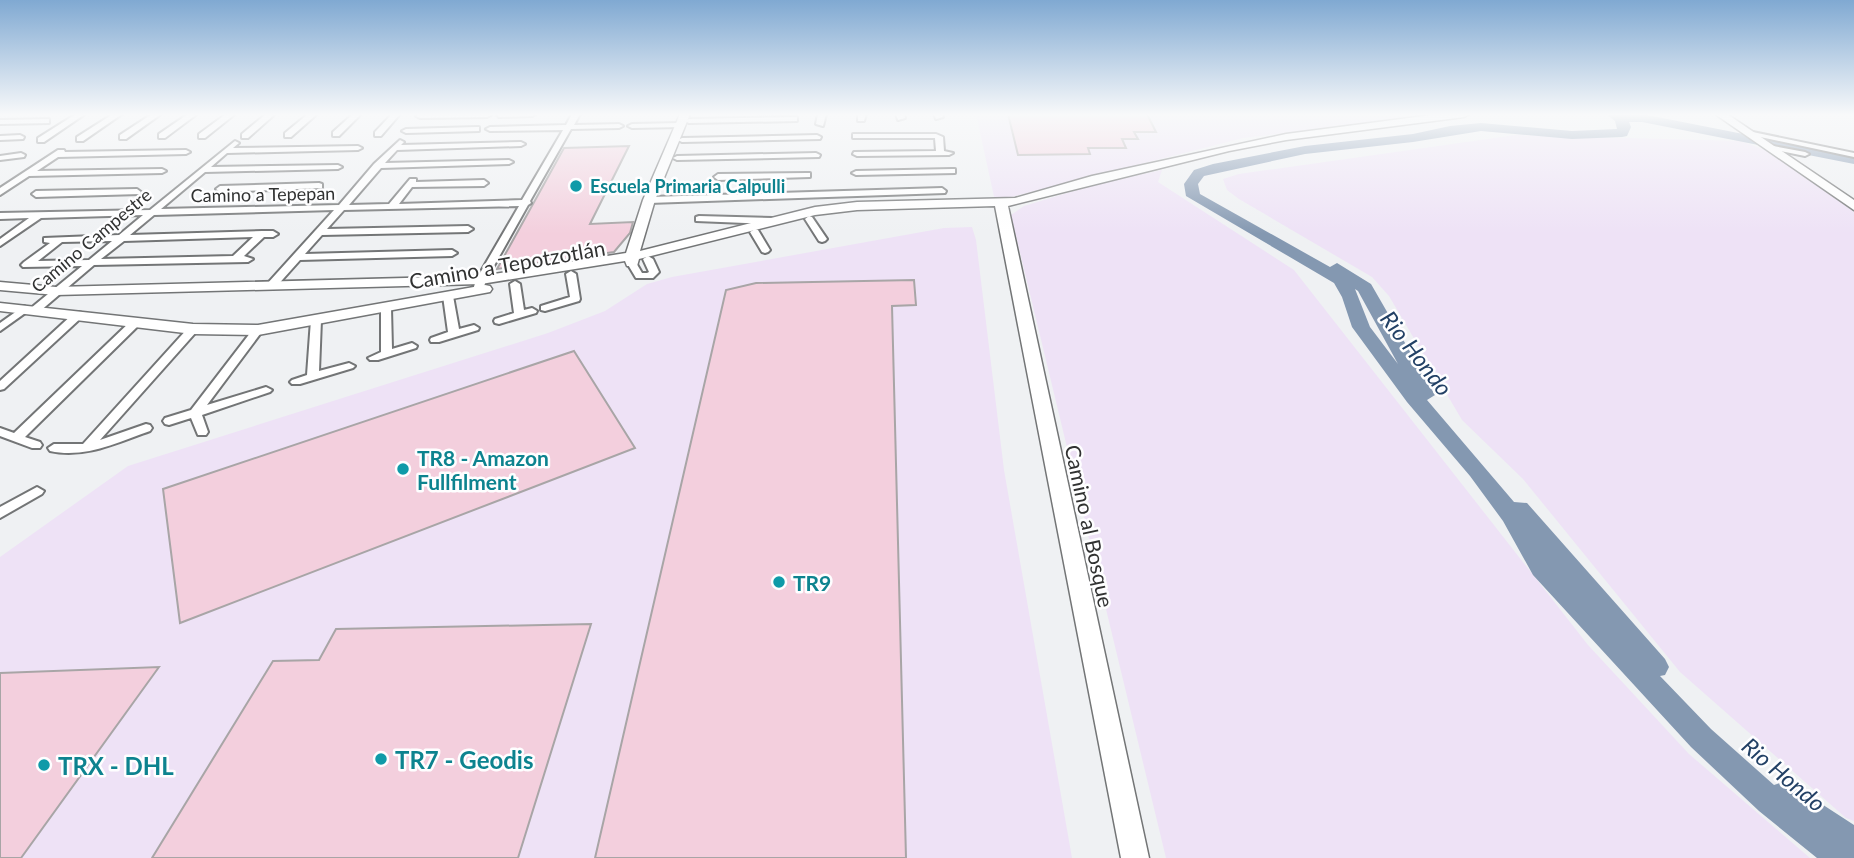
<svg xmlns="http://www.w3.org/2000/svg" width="1854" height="858" font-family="Lato,sans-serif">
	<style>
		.industrial { fill: #eee2f6 }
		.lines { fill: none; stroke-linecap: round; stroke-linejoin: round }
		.river { fill: #8498b1; fill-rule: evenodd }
		.building { fill: #f3cfdd; stroke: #a8a5a6; stroke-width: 2 }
		.street-casing { stroke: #737576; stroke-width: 4 }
		.secondary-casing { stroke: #737576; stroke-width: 3 }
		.street { fill: #fff; fill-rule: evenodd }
		.secondary { fill: #fff; fill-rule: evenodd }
		.culture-dot { fill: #0f9aa8; stroke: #fefeff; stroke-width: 2.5 }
		.labels { text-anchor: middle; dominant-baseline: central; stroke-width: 5; stroke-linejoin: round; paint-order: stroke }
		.far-culture-label { font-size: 18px; font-weight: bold; fill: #0d838f; stroke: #fefeff; text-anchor: start }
		.far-street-label { font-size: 18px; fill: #313232; stroke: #fefeff }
		.street-label { font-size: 21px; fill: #313232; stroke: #fefeff }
		.culture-label { font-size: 21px; font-weight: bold; fill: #0d838f; stroke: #fefeff; text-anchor: start }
		.water-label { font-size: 23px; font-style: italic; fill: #224065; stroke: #fefeff }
		.near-culture-label { font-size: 24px; font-weight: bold; fill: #0d838f; stroke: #fefeff; text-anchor: start }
	</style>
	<rect width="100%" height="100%" fill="#eff1f3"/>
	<path class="industrial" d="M976 114H1439L1243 138 995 201Z
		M1516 135 1741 141 1770 152 1854 212V821L1846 818 1680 672 1523 479 1462 420 1389 296 1372 277 1239 199 1227 190 1223 179 1239 174Z
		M1162 170 1158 182 1294 270 1588 645 1689 754 1810 858H1166L1011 215 1024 206 1097 184Z
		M972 227 976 240 1004 470 1072 858H0V557L128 466 548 333 605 311 647 284 672 277 944 228Z"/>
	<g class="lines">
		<path class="river" d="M1606 114H1642L1854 156V164L1642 122H1629L1631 127 1627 136 1622 137 1572 139 1481 131 1413 142 1305 154 1204 176 1198 184 1200 194 1330 267 1337 263 1371 284 1435 395 1427 400 1514 502 1527 503 1665 659 1669 667 1665 675 1660 676 1711 729 1774 785 1783 782 1794 786 1854 825V858H1817L1759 811 1691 747 1533 575 1503 521 1470 476 1407 402 1352 327 1342 297 1334 283 1186 196 1184 184 1194 170 1213 164 1305 146 1413 134 1450 126 1481 123 1572 131 1617 129 1615 121ZM1355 289 1358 291 1398 364 1370 327Z"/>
	</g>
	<path class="building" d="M1008 114H1147L1156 132H1134L1138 139H1122L1126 148H1088L1090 154 1018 155Z
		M629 146 590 224 633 222 630 233 614 252 497 269 564 148Z
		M914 280 916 305 892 306 906 858H595L726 290 756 283Z
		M574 351 635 448 180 623 163 489Z
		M591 624 518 858H152L273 661 319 660 336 629Z
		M159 667 21 858H0V673Z"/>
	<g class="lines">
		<g class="street-casing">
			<path id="street" d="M76 114H85L44 142H38V138Z
				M113 114H122L83 141H77V137Z
				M152 114H161L126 139H120V135Z
				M188 114H197L165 138H159V134Z
				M226 114H235L205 138H199V134Z
				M266 114H275L248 138H242V134Z
				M308 114H317L291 137H285V133Z
				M353 114H361L339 136H333V132Z
				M392 114H400L381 136H375V132Z
				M419 114H490L491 115 487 117 420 118 416 116Z
				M496 114H536L532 116 499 117Z
				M572 114H580L574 125 619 124 623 126 619 128 571 129 530 201 531 203 528 205 486 280 483 290 478 293 473 290 476 280 519 206 344 210 327 229 468 226 473 229 468 232 322 235 305 254 452 250 457 253 452 256 300 260 275 288 271 289 266 286 267 284 334 210 154 215 130 235 262 231H273L278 234 273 237H264L244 256 253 259 248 262 94 265 39 312H31V308L82 266 23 267 21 265 24 262 50 243 44 242V238L119 235 143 215 41 218 0 246V239L29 218 0 219V213L150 210 235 141 239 143 233 148 358 146 362 148 358 150 227 153 211 167 338 165 342 167 338 169 205 172 161 209 339 205 374 164 400 140 404 142 401 145 521 142 525 144 521 146 397 150 385 163 509 160 513 162 509 164 381 168 349 205 389 204 410 179H416V182L484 180 488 183 484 186 412 187 399 204 522 200 563 130 490 131 486 129 490 127 566 125ZM253 237 233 256 101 259 124 241ZM112 241 89 260 38 261 62 242Z
				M818 114H826L823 126 816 124Z
				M858 114H866L864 121H858Z
				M896 114H904L905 118 898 120Z
				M934 114H942L943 117 936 119Z
				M794 117H797V121L689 123 685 121 689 119Z
				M46 119H49V123L0 124V120Z
				M678 123 682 125 681 127 632 128 628 126 632 124Z
				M476 127H479V131L406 133 402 131 406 129Z
				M1748 131 1854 153V157L1751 135H1748Z
				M853 134H936L943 137 944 151 953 153 949 155 857 156 853 154 854 152 936 151 935 138H853Z
				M20 135 24 137 23 139 0 140V136Z
				M817 135 821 137 820 139 682 142 678 140 682 138Z
				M1768 145 1805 152 1809 154 1805 156 1771 149 1767 147Z
				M58 150H64L65 152 186 150 190 152 186 154 58 157 37 171 162 169 166 171 162 173 29 176 0 195V188Z
				M21 153 25 155 24 157 0 160V156Z
				M816 153 820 155 819 157 677 160 673 158 677 156Z
				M952 169H955V173L856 175 852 173 856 171Z
				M807 173H810V177L718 180 714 177 718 174Z
				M319 183 322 184V188L220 192 216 189 220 186Z
				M942 188 946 191 945 193 649 203 645 200 649 197Z
				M137 189 141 192 140 194 36 197 32 194 36 191Z
				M699 216 772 218 777 221 772 224 696 221V217Z
				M809 216 812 217 827 239 825 241 822 242 819 241 805 219Z
				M755 229 758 230 770 250 768 252 765 253 762 252 750 232Z
				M648 256 653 259 659 272 653 278H636L627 263 629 261H635L642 273H647L649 272 643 259Z
				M571 271 576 274 580 299 579 301 545 311 541 310V306L570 297 566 274Z
				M515 281 520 284 524 310 532 308 537 311 536 313 499 324 495 323 494 321 495 319 514 313 510 284Z
				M448 293 453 296 459 329 474 325 479 328 478 330 439 342H431L430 340 431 338 448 332 443 296Z
				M386 305 391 308 392 349 412 343 417 346 416 348 378 360H370L368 358 381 352V308Z
				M24 306 29 309 28 311 0 331V323Z
				M78 312 82 313 83 315 82 317 4 389 0 390V381L74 313Z
				M316 317 321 320 319 371 349 363 355 366 353 368 300 384H292L290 382 292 380 307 375 311 320Z
				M136 319 141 322 140 324 25 437 40 442 42 445 40 448H32L0 436V428L14 433 132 320Z
				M193 326 197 327 198 329 197 331 100 440 146 424 150 425 152 428 150 431C118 442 85 459 50 451L48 448 54 444H83L189 327Z
				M258 327 263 330 207 405 266 387 272 390 270 392 202 415 208 432 206 435H198L191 418 169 425 165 424 163 421 165 418 191 410 254 328Z
				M37 487 44 491 42 494 0 518V507Z"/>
		</g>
		<g class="secondary-casing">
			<path id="secondary" d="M680 114H690L655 200 640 251 815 207 857 202 1015 198 1092 176 1286 134 1439 114H1469L1464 117 1286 140 1229 151 1008 206 1149 858H1121L995 206 857 210 815 215 639 259 637 266H627L625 261 481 284 56 295 0 290V282L56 287 481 276 626 253 643 200Z
				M1715 114H1727L1854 200V210Z
				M485 285 490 286 492 289 490 292 258 335 193 334 0 311V303L193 324 258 325Z"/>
		</g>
		<use href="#street" class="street"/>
		<use href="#secondary" class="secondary"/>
	</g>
	<linearGradient id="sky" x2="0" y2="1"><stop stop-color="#80a9d2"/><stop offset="0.49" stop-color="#f8f9fa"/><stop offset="1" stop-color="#f8f9fa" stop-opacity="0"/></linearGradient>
	<rect width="1854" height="234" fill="url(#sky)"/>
	<g class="culture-dot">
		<circle cx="576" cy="186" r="7"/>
		<circle cx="403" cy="469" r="7"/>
		<circle cx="779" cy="582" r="7"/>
		<circle cx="381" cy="759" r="7"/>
		<circle cx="44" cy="765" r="7"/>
	</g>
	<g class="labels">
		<g class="far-culture-label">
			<text x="590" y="186">Escuela Primaria Calpulli</text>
		</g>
		<g class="far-street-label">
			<text transform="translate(263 194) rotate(-1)">Camino a Tepepan</text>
			<text transform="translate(91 240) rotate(-40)">Camino Campestre</text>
		</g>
		<g class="street-label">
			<text transform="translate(507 264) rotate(-10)">Camino a Tepotzotlán</text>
			<text transform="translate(1090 526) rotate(78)">Camino al Bosque</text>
		</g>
		<g class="culture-label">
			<text x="417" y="457">TR8 - Amazon<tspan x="417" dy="24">Fullfilment</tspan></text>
			<text x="793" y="582">TR9</text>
		</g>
		<g class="water-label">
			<text transform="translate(1417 353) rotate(52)">Rio Hondo</text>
			<text transform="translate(1784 774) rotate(40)">Rio Hondo</text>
		</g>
		<g class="near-culture-label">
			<text x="395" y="759">TR7 - Geodis</text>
			<text x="58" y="765">TRX - DHL</text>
		</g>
	</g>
</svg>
